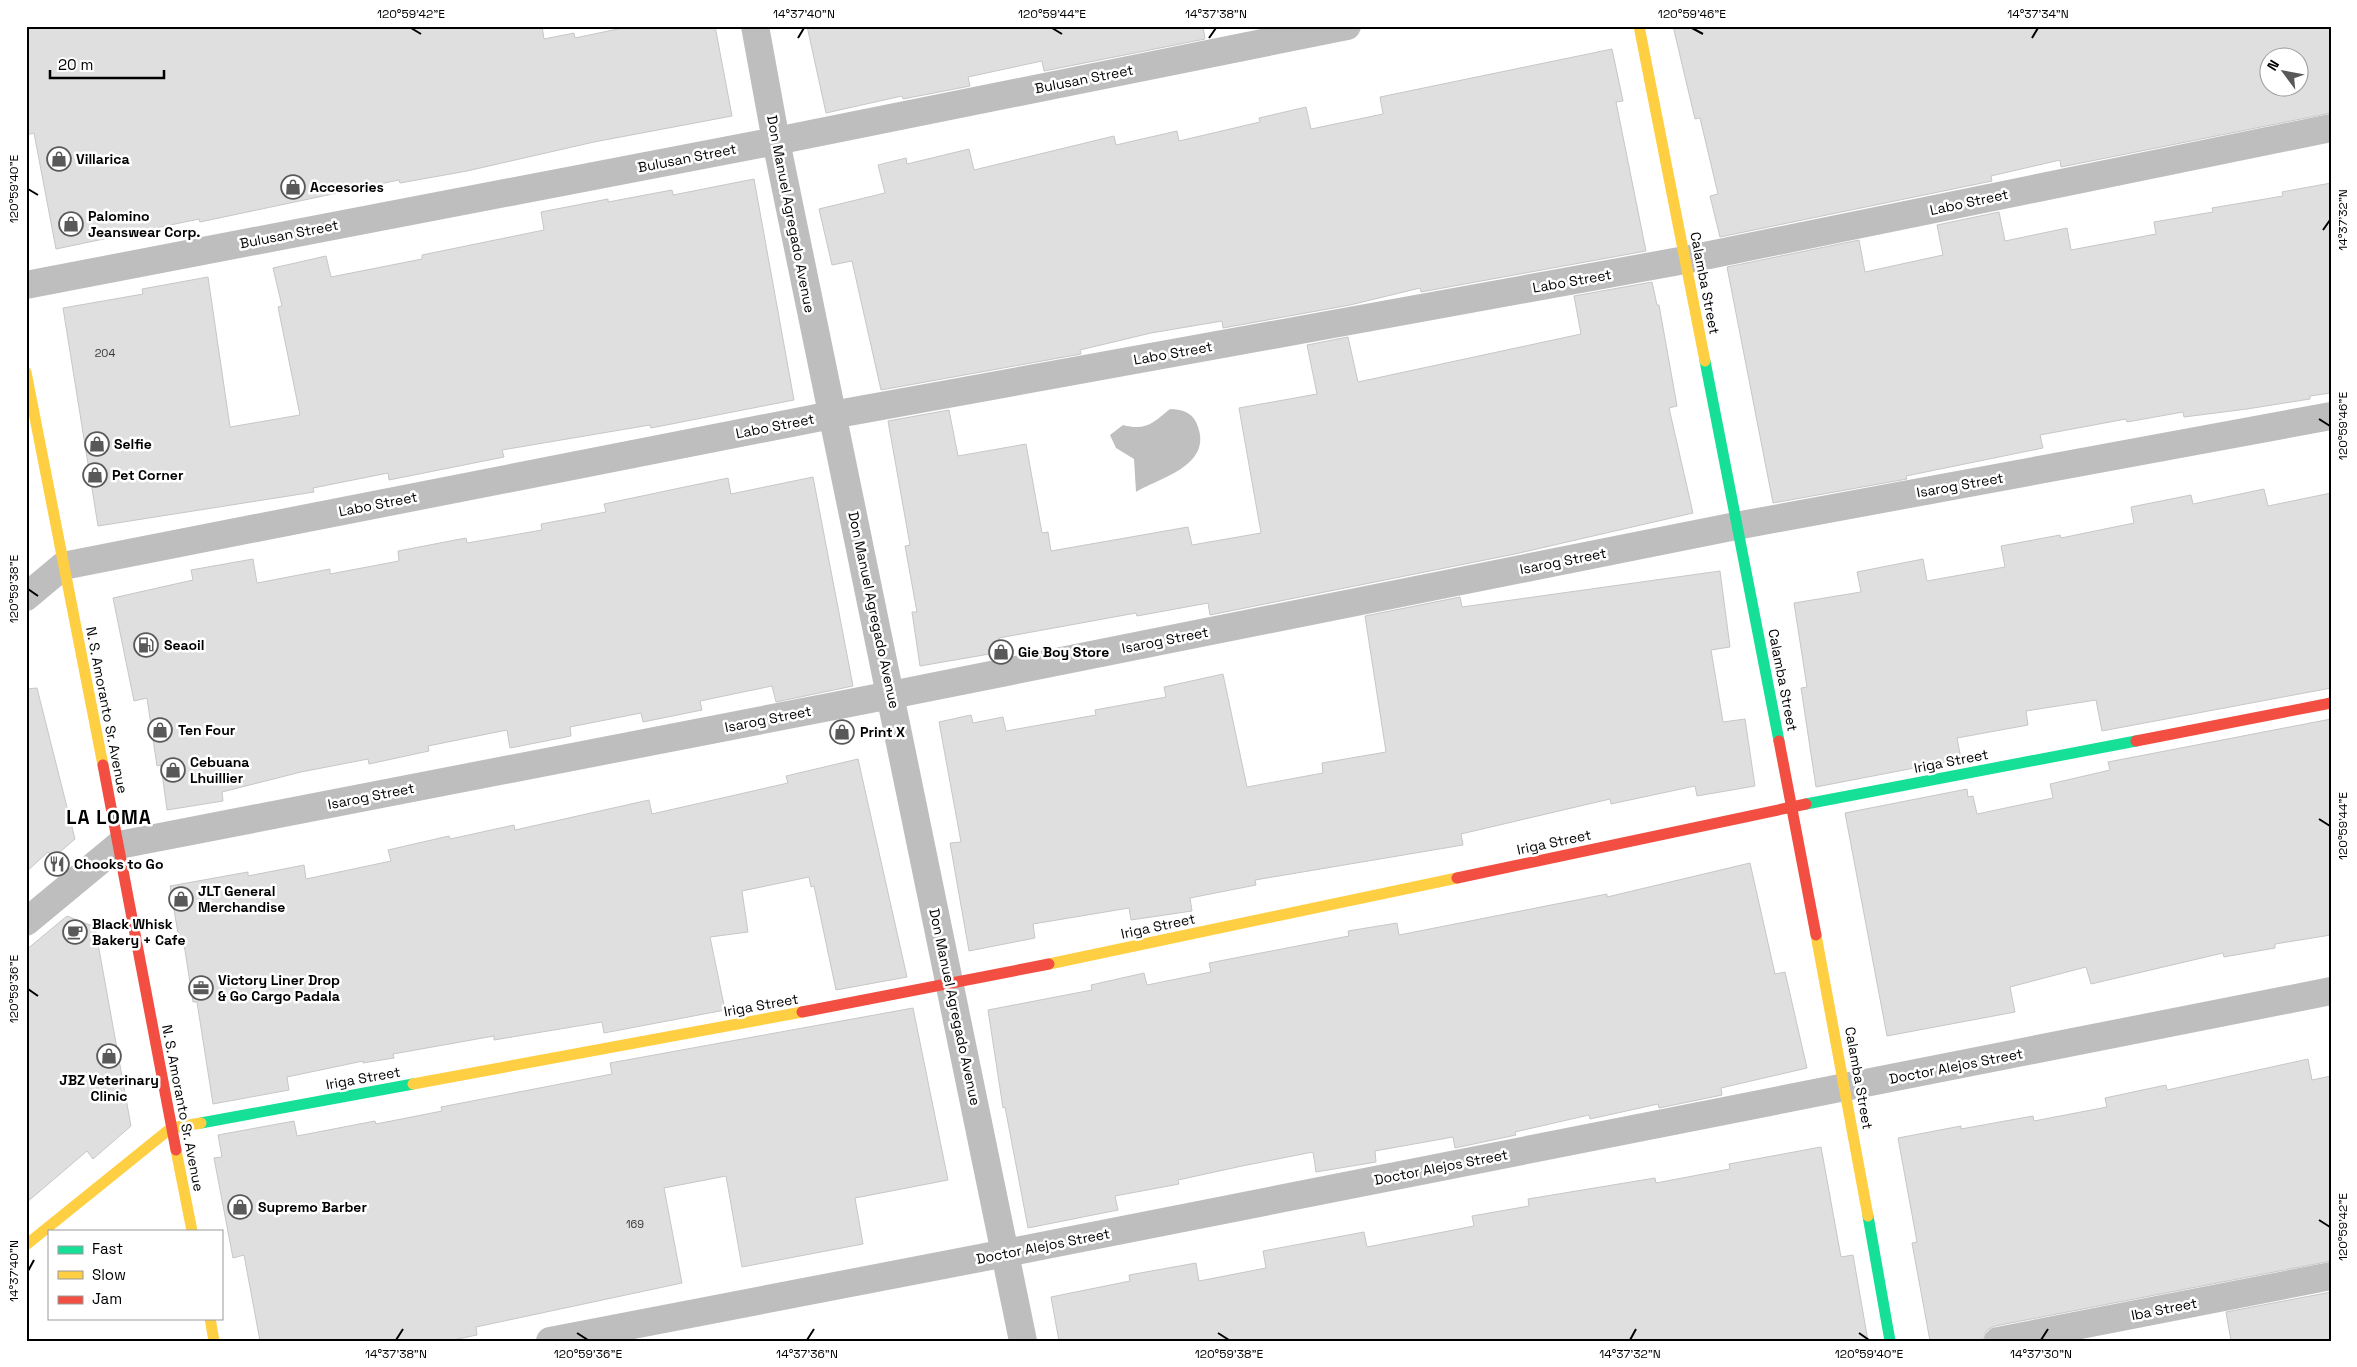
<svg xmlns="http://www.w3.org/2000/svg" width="2357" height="1367" font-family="'Space Grotesk',sans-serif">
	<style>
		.water { fill: #bfbfbf }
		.building { fill: #dfdfdf; stroke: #c7c7c7; fill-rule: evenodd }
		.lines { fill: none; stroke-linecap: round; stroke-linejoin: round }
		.street { stroke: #bebebe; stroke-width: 28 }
		.fast { stroke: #16e098; stroke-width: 11 }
		.slow { stroke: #ffcf43; stroke-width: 11 }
		.jam { stroke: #f24e42; stroke-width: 11 }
		.ticks { fill: none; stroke: #000; stroke-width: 2 }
		.labels { text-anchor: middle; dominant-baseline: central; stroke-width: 5; stroke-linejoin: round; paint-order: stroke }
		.number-label { font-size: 11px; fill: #383838 }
		.street-label { font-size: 14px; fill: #000; stroke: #fff }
		.poi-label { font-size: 14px; font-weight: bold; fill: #000; stroke: #fff; text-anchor: start }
		.district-label { font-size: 19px; font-weight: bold; letter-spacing: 1px; fill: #000; stroke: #fff }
		.neatline { fill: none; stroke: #000; stroke-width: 2 }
		.ticks-label { font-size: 12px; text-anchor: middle; fill: #000 }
	</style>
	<rect width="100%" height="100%" fill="#fff"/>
	<path class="water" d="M1170 409C1181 409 1191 412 1196 422 1216 465 1161 477 1136 492L1134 459 1116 448 1110 435 1123 425C1146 431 1153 423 1170 409Z"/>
	<path class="building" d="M26 26H542L544 39 574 33 575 38 632 26H715L732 116 594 142 467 171 400 183 399 180 200 222 199 219 56 249 34 133 26 135Z
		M807 26H1203L1205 39 1044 71 1042 61 968 77 970 86 903 99 902 96 826 113Z
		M1673 26H2331V113L2061 167 2060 160 1991 176 1992 181 1720 237 1710 196 1718 194 1700 118 1695 119ZM2270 58H2300V88H2270Z
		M1612 49 1623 101 1616 102 1646 251 1421 292 1420 288 1350 305 1223 328 1222 321 1151 333 1080 350 1081 354 881 390 852 261 832 265 819 209 885 193 878 165 906 158 907 164 969 149 974 170 1114 136 1116 145 1177 131 1179 141 1260 122 1259 118 1306 107 1311 129 1383 114 1380 97Z
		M754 179 794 400 651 428 650 425 502 450 504 457 389 480 388 473 313 488 314 492 98 526 63 308 143 294 142 289 208 277 230 427 300 415 278 307 282 306 273 268 326 256 331 277 422 259V255L544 230 541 212 608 199V202L672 190 673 195Z
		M2331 183V393L2310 396V399L2247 409 2184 417 2183 412 2127 422 2126 419 2040 435 2043 448 1906 476 1907 479 1773 503 1727 267 1859 240 1865 272 1943 255 1937 225 1999 212 2005 241 2067 228 2071 250 2156 234 2154 222 2213 212 2212 208 2283 196 2282 192Z
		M1652 282 1657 305H1659L1677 406 1669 408 1693 513 1515 554 1210 615 1208 603 1137 616 1136 613 999 638 1001 652 920 666 912 612H917L905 546 910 545 888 421 949 410 958 456 1026 444 1042 533 1048 532 1051 551 1188 527 1192 545 1261 533 1239 408 1317 394 1307 345 1348 337 1358 382 1581 334 1574 296Z
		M813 477 853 686 776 702 772 686 700 701 702 710 643 722 641 713 570 727 571 736 510 748 507 730 428 746 429 751 369 764 368 759 301 772 222 792 223 801 167 810 161 765 157 766 147 698 134 701 113 598 193 580 191 570 253 559 257 583 330 569V574L399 561 398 551 466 538 467 543 542 530 541 524 606 512 604 504 675 489 728 478 731 494Z
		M2264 489 2268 506 2331 493V688L2102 731 2096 700 2026 711 2028 725 1957 738 1961 759 1816 787 1801 688 1807 687 1794 603 1861 592 1857 572 1923 559 1927 581 2005 567 2001 546 2060 535 2061 538 2134 523 2131 507 2191 495 2193 504Z
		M1720 571 1730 647 1711 650 1723 722 1745 719 1755 786 1697 796 1695 786 1611 804 1610 799 1461 834 1463 845 1255 880 1256 885 1190 898 1192 911 1131 920 1129 908 1033 924 1035 938 969 951 950 843 961 842 939 722 971 715 973 723 1003 717 1006 731 1096 715 1095 710 1166 697 1164 687 1223 674 1247 787 1323 773 1322 763 1386 752 1365 616 1460 597 1462 607Z
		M37 688 75 839 53 858 48 852 26 872V689Z
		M2331 719V935L2275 944V948L2224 957 2223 953 2091 984 2086 967 2010 987 2015 1012 1887 1036 1845 813 1967 789 1968 797 1973 796 1977 814 2053 798 2050 784 2110 770 2108 762Z
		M858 759 907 977 836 990 814 886 811 887 809 877 742 891 748 932 710 937 725 1010 604 1033 602 1022 494 1040V1036L393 1054 394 1058 363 1063V1061L287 1077 289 1090 213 1104 197 1002H193L184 944 180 945 170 886 248 872V876L304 865 306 879 391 861 388 850 449 836 450 839 514 825 515 830 649 800 652 814 788 783 786 776Z
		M1750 863 1775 974 1785 972 1807 1068 1721 1088 1722 1095 1659 1108 1658 1104 1590 1119 1589 1115 1515 1132 1516 1135 1455 1148 1453 1137 1375 1151 1376 1162 1316 1172 1313 1152 1242 1166 1178 1180 1179 1184 1115 1196 1118 1210 1028 1228 1005 1107 1003 1108 988 1010 1092 990 1091 985 1144 973 1147 985 1211 972 1209 963 1349 936 1348 931 1397 923 1399 935 1607 894V897Z
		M67 916 95 927 131 1126 93 1159 87 1151 26 1203V950Z
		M913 1008 948 1180 855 1198 863 1244 742 1267 726 1176 664 1188 682 1283 476 1327 477 1335 448 1341H260L244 1255 233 1258 214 1158 222 1157 218 1135 294 1121 297 1136 375 1121 376 1124 442 1111 441 1107 612 1074 610 1063Z
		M2308 1059 2312 1080 2331 1076V1261L1995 1326 1987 1330 1983 1341H1930L1912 1243 1917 1242 1898 1138 1961 1126V1129L2033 1116 2034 1121 2107 1107 2105 1098 2166 1085 2167 1090Z
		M1821 1147 1841 1257 1853 1255 1868 1341H1059L1051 1297 1130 1281 1129 1275 1196 1263 1199 1281 1266 1268 1263 1251 1364 1232 1367 1247 1474 1226 1472 1216 1529 1206 1528 1199 1655 1178 1656 1183 1730 1169 1729 1164Z
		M2331 1292V1341H2231L2226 1312Z"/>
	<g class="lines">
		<path class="street" d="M755 26 776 141 1023 1341
			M26 285 776 141 1347 26
			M26 597 63 566 832 415 1685 260 2331 128
			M26 922 119 845 891 695 1736 526 2331 416
			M550 1341 1006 1253 2331 991
			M1998 1341 2331 1276"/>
		<path class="fast" d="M1705 361 1779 741
			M1806 804 2136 741
			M201 1123 413 1084
			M1868 1216 1890 1341"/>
		<path class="slow" d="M1639 26 1705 361
			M26 372 103 765
			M1816 935 1868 1216
			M1049 964 1457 878
			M413 1084 802 1012
			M176 1150 192 1231
			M26 1245 171 1128 201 1123
			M210 1318 214 1341"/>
		<path class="jam" d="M1779 741 1816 935
			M2136 741 2331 703
			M103 765 176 1150
			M1457 878 1806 804
			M802 1012 1049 964"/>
	</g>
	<path class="ticks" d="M411 28 421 34M1052 28 1062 34M1692 28 1703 34M798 38 804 28M1209 38 1216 28M2032 38 2038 28M28 189 38 195M2323 230 2330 220M2319 419 2330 426M28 589 38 596M2319 819 2330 826M28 989 38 996M2319 1220 2330 1227M28 1271 34 1260M577 1333 588 1340M1218 1333 1229 1340M1859 1333 1869 1340M396 1340 403 1329M807 1340 814 1329M1630 1340 1636 1329M2041 1340 2048 1329"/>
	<defs>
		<g id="shop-ring" transform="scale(1.25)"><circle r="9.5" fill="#fff" stroke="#595959" stroke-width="1.5"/><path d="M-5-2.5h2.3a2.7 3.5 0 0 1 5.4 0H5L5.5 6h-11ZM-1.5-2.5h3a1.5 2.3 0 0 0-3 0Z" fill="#595959"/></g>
		<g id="fuel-ring" transform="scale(1.25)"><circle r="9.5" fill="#fff" stroke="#595959" stroke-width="1.5"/><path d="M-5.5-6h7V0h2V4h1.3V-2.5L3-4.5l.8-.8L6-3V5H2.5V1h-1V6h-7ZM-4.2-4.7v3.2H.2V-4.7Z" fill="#595959"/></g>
		<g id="restaurant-ring" transform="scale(1.25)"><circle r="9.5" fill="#fff" stroke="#595959" stroke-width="1.5"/><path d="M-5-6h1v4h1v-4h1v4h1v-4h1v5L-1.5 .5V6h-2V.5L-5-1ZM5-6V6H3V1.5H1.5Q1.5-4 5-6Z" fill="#595959"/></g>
		<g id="cafe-ring" transform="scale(1.25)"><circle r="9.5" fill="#fff" stroke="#595959" stroke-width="1.5"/><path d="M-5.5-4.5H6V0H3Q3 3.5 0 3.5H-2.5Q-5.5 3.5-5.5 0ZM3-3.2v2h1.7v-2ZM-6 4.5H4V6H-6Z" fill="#595959"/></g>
		<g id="office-ring" transform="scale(1.25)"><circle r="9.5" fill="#fff" stroke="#595959" stroke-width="1.5"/><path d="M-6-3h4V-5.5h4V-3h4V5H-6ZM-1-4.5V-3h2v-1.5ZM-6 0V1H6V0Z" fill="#595959"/></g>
	</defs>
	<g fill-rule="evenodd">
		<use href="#shop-ring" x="59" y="159"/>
		<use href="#shop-ring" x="293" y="187"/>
		<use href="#shop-ring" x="71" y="224"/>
		<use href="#shop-ring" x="97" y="444"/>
		<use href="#shop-ring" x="95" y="475"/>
		<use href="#fuel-ring" x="146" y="645"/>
		<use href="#shop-ring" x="1001" y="652"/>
		<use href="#shop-ring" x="160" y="730"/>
		<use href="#shop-ring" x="842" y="732"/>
		<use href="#shop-ring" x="173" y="770"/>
		<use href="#restaurant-ring" x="57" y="864"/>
		<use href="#shop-ring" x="181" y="899"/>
		<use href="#cafe-ring" x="75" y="932"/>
		<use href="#office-ring" x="201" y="988"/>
		<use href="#shop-ring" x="109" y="1056"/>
		<use href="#shop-ring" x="240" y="1207"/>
	</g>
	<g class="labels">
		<g class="number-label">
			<text x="105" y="353">204</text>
			<text x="635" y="1224">169</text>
		</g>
		<g class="street-label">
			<text transform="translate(1084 79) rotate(-11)">Bulusan Street</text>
			<text transform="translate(687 158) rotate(-11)">Bulusan Street</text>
			<text transform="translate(1969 202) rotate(-12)">Labo Street</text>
			<text transform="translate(791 214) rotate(79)">Don Manuel Agregado Avenue</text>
			<text transform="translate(289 234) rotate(-11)">Bulusan Street</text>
			<text transform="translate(1572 281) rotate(-10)">Labo Street</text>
			<text transform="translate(1705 283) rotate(79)">Calamba Street</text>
			<text transform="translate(1173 353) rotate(-10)">Labo Street</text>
			<text transform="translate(775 426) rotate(-11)">Labo Street</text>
			<text transform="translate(1960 485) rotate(-10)">Isarog Street</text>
			<text transform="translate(378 504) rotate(-11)">Labo Street</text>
			<text transform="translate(1563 561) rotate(-11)">Isarog Street</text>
			<text transform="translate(874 610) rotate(78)">Don Manuel Agregado Avenue</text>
			<text transform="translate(1165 640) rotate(-11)">Isarog Street</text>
			<text transform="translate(1783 680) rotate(79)">Calamba Street</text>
			<text transform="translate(107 710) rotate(79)">N. S. Amoranto Sr. Avenue</text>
			<text transform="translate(768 719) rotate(-11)">Isarog Street</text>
			<text transform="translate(1951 761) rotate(-11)">Iriga Street</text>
			<text transform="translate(371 796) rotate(-11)">Isarog Street</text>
			<text transform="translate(1554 842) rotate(-12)">Iriga Street</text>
			<text transform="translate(1158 926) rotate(-12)">Iriga Street</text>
			<text transform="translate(761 1005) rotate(-10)">Iriga Street</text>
			<text transform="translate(955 1007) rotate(78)">Don Manuel Agregado Avenue</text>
			<text transform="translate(1956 1066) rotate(-11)">Doctor Alejos Street</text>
			<text transform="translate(363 1078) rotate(-10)">Iriga Street</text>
			<text transform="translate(1859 1078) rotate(80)">Calamba Street</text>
			<text transform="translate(183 1108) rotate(79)">N. S. Amoranto Sr. Avenue</text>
			<text transform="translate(1441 1167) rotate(-11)">Doctor Alejos Street</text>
			<text transform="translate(1043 1246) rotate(-11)">Doctor Alejos Street</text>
			<text transform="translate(2164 1309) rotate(-11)">Iba Street</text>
		</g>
		<g class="poi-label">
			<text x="76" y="159">Villarica</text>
			<text x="310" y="187">Accesories</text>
			<text x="88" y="216">Palomino<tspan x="88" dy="16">Jeanswear Corp.</tspan></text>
			<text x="114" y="444">Selfie</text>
			<text x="112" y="475">Pet Corner</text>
			<text x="164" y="645">Seaoil</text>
			<text x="1018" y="652">Gie Boy Store</text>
			<text x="178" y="730">Ten Four</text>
			<text x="860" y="732">Print X</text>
			<text x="190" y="762">Cebuana<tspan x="190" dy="16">Lhuillier</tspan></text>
			<text x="74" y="864">Chooks to Go</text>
			<text x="198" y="891">JLT General<tspan x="198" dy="16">Merchandise</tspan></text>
			<text x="92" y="924">Black Whisk<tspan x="92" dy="16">Bakery + Cafe</tspan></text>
			<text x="218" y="980">Victory Liner Drop<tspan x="218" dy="16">&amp; Go Cargo Padala</tspan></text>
			<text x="109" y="1080" text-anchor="middle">JBZ Veterinary<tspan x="109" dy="16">Clinic</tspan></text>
			<text x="258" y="1207">Supremo Barber</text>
		</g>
		<g class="district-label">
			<text x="109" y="817">LA LOMA</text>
		</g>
	</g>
	<rect width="2357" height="1367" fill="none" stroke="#ffffff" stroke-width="55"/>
	<rect x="48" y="1230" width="175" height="90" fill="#ffffff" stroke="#999999"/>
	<rect x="58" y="1246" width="25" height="8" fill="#16e098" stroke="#999999"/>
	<text x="92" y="1254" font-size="15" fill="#000000">Fast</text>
	<rect x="58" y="1271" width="25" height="8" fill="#ffcf43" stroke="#999999"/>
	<text x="92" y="1280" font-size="15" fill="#000000">Slow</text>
	<rect x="58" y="1296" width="25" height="8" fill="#f24e42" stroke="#999999"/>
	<text x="92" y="1304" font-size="15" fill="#000000">Jam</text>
	<g transform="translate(2284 72) rotate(302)"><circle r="24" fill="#ffffff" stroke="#999999"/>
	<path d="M0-4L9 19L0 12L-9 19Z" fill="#595959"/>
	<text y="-8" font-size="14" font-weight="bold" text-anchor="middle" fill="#000000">N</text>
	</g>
	<path d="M50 70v8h114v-8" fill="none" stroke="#000000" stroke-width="2.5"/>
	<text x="58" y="70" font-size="15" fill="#000000" stroke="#ffffff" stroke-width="4" paint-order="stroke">20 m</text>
	<rect x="28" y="28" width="2302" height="1312" class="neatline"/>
	<g class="ticks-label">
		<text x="411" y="18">120°59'42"E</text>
		<text x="804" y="18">14°37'40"N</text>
		<text x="1052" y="18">120°59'44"E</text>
		<text x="1216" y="18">14°37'38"N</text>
		<text x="1692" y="18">120°59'46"E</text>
		<text x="2038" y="18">14°37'34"N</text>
		<text transform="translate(14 189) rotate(-90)" y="4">120°59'40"E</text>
		<text transform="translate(2343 220) rotate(-90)" y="4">14°37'32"N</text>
		<text transform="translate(2343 426) rotate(-90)" y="4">120°59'46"E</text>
		<text transform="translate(14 589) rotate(-90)" y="4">120°59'38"E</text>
		<text transform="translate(2343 826) rotate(-90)" y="4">120°59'44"E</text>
		<text transform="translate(14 989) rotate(-90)" y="4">120°59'36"E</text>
		<text transform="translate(2343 1227) rotate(-90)" y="4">120°59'42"E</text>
		<text transform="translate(14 1271) rotate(-90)" y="4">14°37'40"N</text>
		<text x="396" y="1358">14°37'38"N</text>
		<text x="588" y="1358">120°59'36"E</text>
		<text x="807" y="1358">14°37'36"N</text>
		<text x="1229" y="1358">120°59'38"E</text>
		<text x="1630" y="1358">14°37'32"N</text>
		<text x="1869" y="1358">120°59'40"E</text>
		<text x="2041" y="1358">14°37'30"N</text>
	</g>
</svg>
